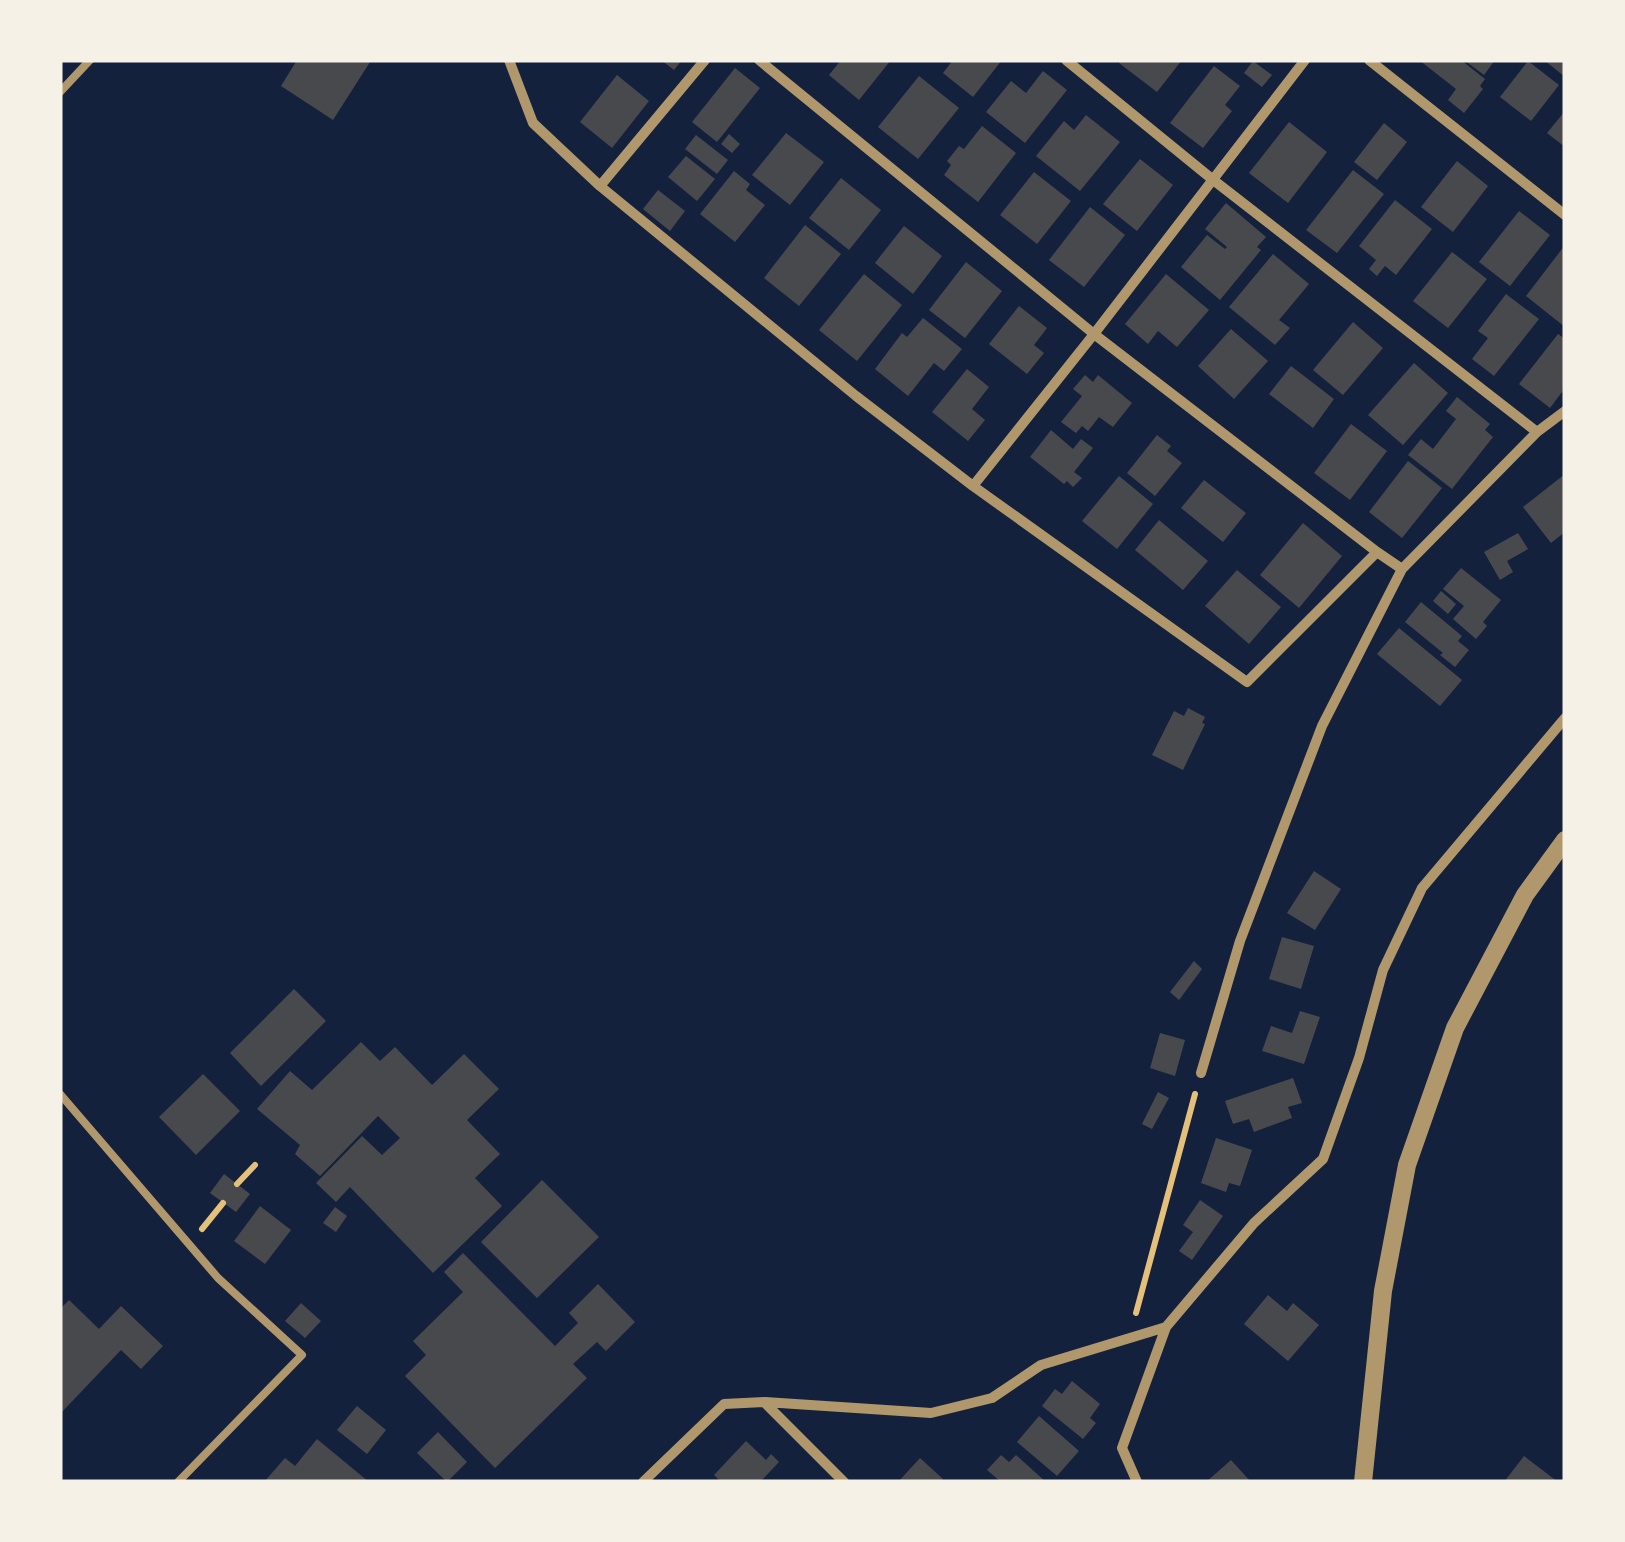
<svg xmlns="http://www.w3.org/2000/svg" width="1625" height="1542" font-family="Karla,sans-serif">
	<style>
		.building { fill: #48494c }
		.lines { fill: none; stroke-linecap: round; stroke-linejoin: round }
		.path { stroke: #e5c07b; stroke-width: 6 }
		.service { stroke: #b1986c; stroke-width: 8 }
		.minor { stroke: #b1986c; stroke-width: 10 }
		.tertiary { stroke: #b1986c; stroke-width: 18 }
	</style>
	<rect width="100%" height="100%" fill="#14213d"/>
	<path class="building" d="M297 60H366L370 62 333 120 281 86Z
		M661 60H682L674 70Z
		M841 60H891L859 100 829 75Z
		M953 60H1002L973 97 943 73Z
		M1122 60H1182L1157 92 1119 63Z
		M1419 60H1461L1485 79 1480 86 1483 89 1464 113 1448 100 1456 89Z
		M1464 60H1495L1484 75Z
		M1544 60H1565V77Z
		M1253 61 1272 75 1262 87 1244 73Z
		M1528 61 1559 85 1531 121 1500 97Z
		M1214 66 1240 86 1225 105 1232 111 1203 148 1170 123Z
		M735 68 760 88 717 142 692 122Z
		M1043 71 1067 90 1025 143 986 112 1011 81 1026 93Z
		M617 75 649 101 612 148 580 122Z
		M919 76 959 108 918 159 878 127Z
		M1565 111V147L1547 133Z
		M1086 115 1120 142 1080 191 1036 156 1064 121 1074 130Z
		M1289 122 1327 152 1288 203 1249 173Z
		M1384 123 1407 142 1377 180 1354 162Z
		M982 126 1016 153 978 202 944 175 951 165 947 161 959 146 964 149Z
		M786 133 824 162 790 205 752 175Z
		M729 134 740 144 732 153 721 144Z
		M696 135 728 160 717 174 685 149Z
		M686 156 715 179 697 201 668 177Z
		M1140 159 1173 185 1137 231 1103 204Z
		M1457 161 1488 186 1453 232 1421 207Z
		M1353 170 1384 194 1337 253 1306 230Z
		M734 171 750 184 746 190 765 205 735 242 700 214Z
		M1034 172 1071 201 1037 244 1000 215Z
		M841 178 881 210 849 250 809 218Z
		M658 190 685 211 670 231 643 209Z
		M1395 200 1432 229 1396 275 1385 266 1377 276 1369 269 1376 260 1359 246Z
		M1226 203 1266 237 1257 247 1261 250 1220 300 1181 267 1207 235 1225 249 1227 247 1205 229Z
		M1090 207 1125 235 1084 287 1049 260Z
		M1519 211 1550 235 1510 286 1479 262Z
		M805 225 841 254 799 306 764 278Z
		M904 226 942 256 913 294 875 263Z
		M1565 245V327L1526 296Z
		M1452 252 1487 279 1448 328 1413 301Z
		M1273 254 1309 284 1279 320 1290 328 1275 345 1229 307Z
		M966 262 1002 291 965 338 929 310Z
		M864 274 902 305 857 361 819 330Z
		M1166 274 1209 310 1177 347 1158 331 1148 344 1125 324Z
		M1506 294 1539 319 1494 376 1472 359 1488 338 1478 331Z
		M1019 306 1047 328 1034 345 1044 353 1027 374 989 344Z
		M923 318 962 349 944 371 934 363 908 396 875 369 902 333 907 337Z
		M1353 322 1383 348 1343 395 1313 370Z
		M1231 329 1268 361 1234 399 1198 366Z
		M1558 334 1565 339V388L1550 408 1519 384Z
		M1414 363 1448 393 1403 445 1368 415Z
		M1291 366 1334 399 1313 428 1269 394Z
		M967 369 989 387 972 409 985 420 968 441 932 412Z
		M1085 375 1093 382 1098 375 1132 403 1113 427 1099 417 1088 431 1082 426 1076 433 1061 422 1082 396 1073 389Z
		M1457 397 1490 424 1485 430 1493 437 1452 489 1408 455 1421 439 1433 449 1456 419 1446 411Z
		M1351 424 1387 451 1350 500 1314 473Z
		M1051 430 1073 449 1081 439 1093 448 1074 472 1082 478 1073 487 1067 481 1064 484 1030 457Z
		M1157 435 1171 446 1167 451 1182 463 1155 496 1127 473Z
		M1408 461 1442 488 1402 538 1369 512Z
		M1565 474V532L1551 543 1523 507Z
		M1119 476 1153 504 1117 549 1082 521Z
		M1204 480 1246 513 1223 542 1181 508Z
		M1159 520 1208 561 1183 590 1135 550Z
		M1303 523 1342 556 1299 608 1260 575Z
		M1518 533 1528 549 1507 561 1513 572 1500 580 1484 552Z
		M1461 568 1501 600 1483 622 1487 626 1476 639 1453 619 1464 606 1443 589Z
		M1237 570 1281 607 1249 644 1205 606Z
		M1441 591 1456 604 1448 614 1433 601Z
		M1421 602 1462 636 1458 641 1469 650 1455 667 1440 655 1443 653 1405 622Z
		M1399 628 1462 680 1440 706 1377 654Z
		M1188 708 1205 717 1202 723 1205 724 1183 770 1152 755 1174 711 1184 716Z
		M1314 871 1341 889 1315 930 1287 913Z
		M1282 937 1314 946 1301 989 1269 979Z
		M1194 961 1202 969 1179 1000 1170 992Z
		M294 989 326 1021 261 1086 230 1053Z
		M1300 1011 1320 1017 1304 1064 1262 1051 1271 1026 1292 1033Z
		M1160 1033 1185 1040 1175 1076 1150 1068Z
		M361 1042 380 1061 395 1047 432 1085 464 1054 499 1089 467 1120 500 1154 475 1178 502 1206 433 1273 350 1187 336 1202 316 1183 362 1136 382 1155 400 1138 378 1116 320 1176 295 1154 300 1145 257 1109 290 1071 312 1090Z
		M203 1074 240 1111 196 1155 159 1117Z
		M1293 1078 1302 1103 1288 1107 1292 1118 1254 1132 1249 1119 1233 1124 1225 1101Z
		M1158 1092 1169 1098 1152 1129 1142 1124Z
		M1216 1138 1252 1150 1240 1186 1229 1183 1226 1192 1201 1183Z
		M224 1174 250 1194 236 1212 210 1193Z
		M542 1180 599 1237 537 1298 481 1242Z
		M1200 1200 1223 1216 1192 1260 1179 1251 1193 1232 1183 1225Z
		M260 1206 291 1230 265 1264 234 1241Z
		M335 1207 347 1216 336 1232 323 1223Z
		M463 1253 555 1346 578 1323 569 1313 598 1284 635 1322 606 1351 597 1342 573 1364 587 1378 495 1468 405 1376 426 1355 413 1341 463 1292 444 1272Z
		M1268 1295 1287 1311 1293 1303 1319 1325 1288 1361 1244 1324Z
		M69 1300 99 1329 121 1306 163 1346 141 1369 121 1350 60 1414V1309Z
		M301 1303 321 1321 305 1338 285 1321Z
		M1072 1381 1100 1404 1090 1418 1096 1423 1083 1439 1042 1406 1055 1389 1062 1394Z
		M357 1406 386 1430 367 1454 337 1430Z
		M1039 1416 1079 1451 1057 1476 1017 1442Z
		M438 1432 467 1462 447 1482 417 1453Z
		M317 1439 369 1482H264L285 1458 295 1466Z
		M746 1441 766 1460 771 1454 779 1462 760 1482H721L714 1475Z
		M1001 1455 1009 1462 1016 1455 1046 1482H1001L987 1470Z
		M1524 1456 1558 1482H1504Z
		M920 1458 943 1479 940 1482H898Z
		M1231 1460 1251 1482H1206Z"/>
	<g class="lines">
		<path class="path" d="M237 1184 255 1165
			M202 1229 223 1203
			M1136 1313 1195 1094"/>
		<path class="service" d="M60 92 90 60
			M60 1094 218 1278 302 1355 178 1482"/>
		<path class="minor" d="M509 60 533 123 600 186
			M705 60 600 186 856 396 973 486
			M759 60 1094 334 973 486 1247 682 1377 552 1402 569
			M1066 60 1212 179 1537 432
			M1305 60 1094 334 1377 552
			M1369 60 1565 215
			M1201 1073 1240 941 1322 726 1402 569 1537 432 1565 411
			M765 1403 844 1482
			M643 1482 724 1404 765 1402 931 1413 992 1398 1041 1365 1166 1327 1254 1223 1323 1159 1359 1058 1383 970 1422 888 1565 718
			M1137 1482 1122 1448 1166 1327"/>
		<path class="tertiary" d="M1363 1482 1383 1291 1407 1165 1455 1028 1525 895 1565 840"/>
	</g>
	<rect width="1625" height="1542" fill="none" stroke="#f6f1e7" stroke-width="125"/>
</svg>
